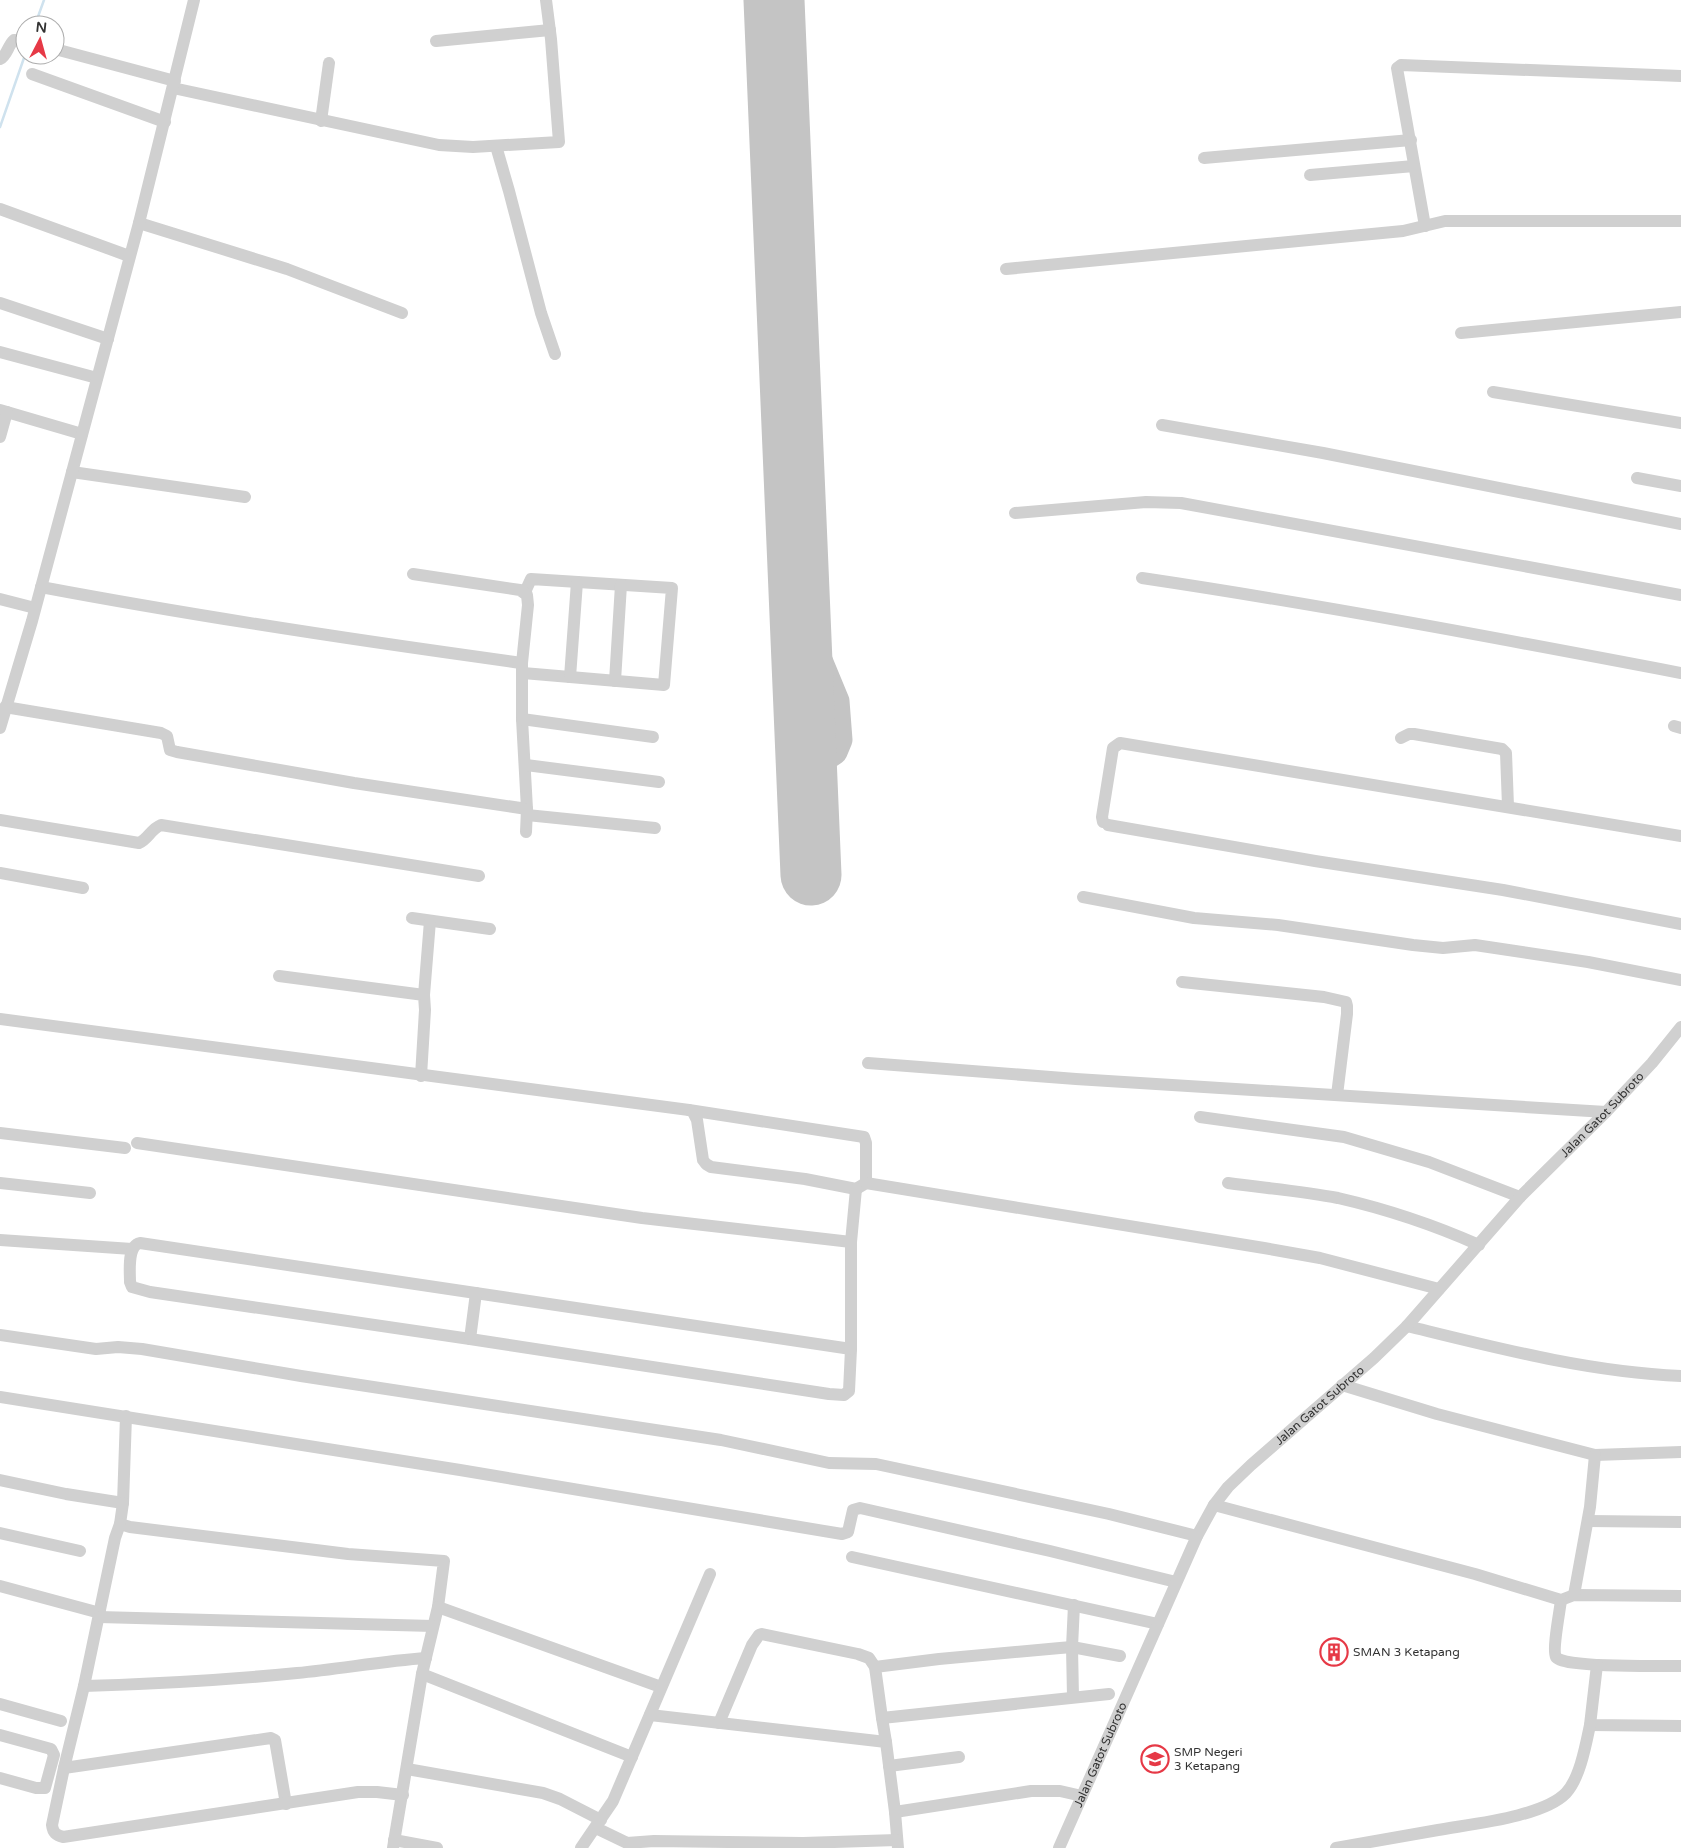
<svg xmlns="http://www.w3.org/2000/svg" width="1681" height="1848" font-family="'Varela Round',sans-serif">
	<style>
		.lines { fill: none; stroke-linecap: round; stroke-linejoin: round }
		.stream { stroke: #cfe2ee; stroke-width: 2.5 }
		.taxiway { stroke: #c4c4c4; stroke-width: 25 }
		.runway { stroke: #c4c4c4; stroke-width: 61 }
		.minor { stroke: #d0d0d0; stroke-width: 12 }
		.labels { text-anchor: middle; dominant-baseline: central; stroke-width: 5; stroke-linejoin: round; paint-order: stroke }
		.street-label { font-size: 12px; fill: #333; stroke: #fff }
		.poi-label { font-size: 12px; fill: #333; stroke: #fff; text-anchor: start }
	</style>
	<rect width="100%" height="100%" fill="#fff"/>
	<g class="lines">
		<path class="stream" d="M35 25 44 0
			M0 127 25 55"/>
		<path class="taxiway" d="M800 599 813 643 837 701 840 740 835 752 829 756 807 759"/>
		<path class="runway" d="M774 0 811 875"/>
		<g class="minor">
			<path d="M436 41 550 30"/>
			<path d="M55 49 175 81"/>
			<path d="M0 59C7 56 8 45 14 40L25 41"/>
			<path d="M32 74 165 122"/>
			<path d="M173 88 439 145 473 147 559 142 551 39 546 0"/>
			<path d="M321 121 329 63"/>
			<path d="M496 146 509 191 541 313 555 354"/>
			<path d="M1204 158 1411 140"/>
			<path d="M1310 175 1414 166"/>
			<path d="M0 209 129 256"/>
			<path d="M139 223 287 269 402 313"/>
			<path d="M1425 226 1397 68 1401 65 1681 76"/>
			<path d="M1006 269 1403 231 1445 221H1681"/>
			<path d="M0 303 108 339"/>
			<path d="M1461 333 1681 312"/>
			<path d="M0 352 97 378"/>
			<path d="M1493 392 1681 423"/>
			<path d="M0 410 82 434"/>
			<path d="M1162 425 1323 453 1681 524"/>
			<path d="M0 437 7 412"/>
			<path d="M72 472 245 497"/>
			<path d="M1637 478 1681 486"/>
			<path d="M1015 513 1146 502 1181 503 1681 595"/>
			<path d="M1142 578C1323 605 1502 639 1681 673"/>
			<path d="M41 587C200 617 361 641 522 663"/>
			<path d="M0 599 35 608"/>
			<path d="M523 673 664 685 672 588 531 579 525 592"/>
			<path d="M570 677 577 582"/>
			<path d="M615 681 621 585"/>
			<path d="M5 707 161 733 167 736 170 750 177 752 354 783 527 809 522 719V663L528 605 527 595 520 590 413 574"/>
			<path d="M522 719 653 737"/>
			<path d="M1674 726 1681 728"/>
			<path d="M0 728 32 621 139 223 194 0"/>
			<path d="M1401 738 1409 734H1414L1502 749 1506 753 1508 806"/>
			<path d="M526 765 659 782"/>
			<path d="M527 815 655 828"/>
			<path d="M0 820 139 843C148 839 151 829 161 825L479 876"/>
			<path d="M1103 822 1102 817 1113 748 1120 743 1681 836"/>
			<path d="M1108 825 1315 861 1503 890 1681 924"/>
			<path d="M526 832 527 809"/>
			<path d="M0 873 83 888"/>
			<path d="M1083 897 1194 918 1278 925 1413 945 1443 948 1475 945 1588 962 1681 980"/>
			<path d="M412 918 490 929"/>
			<path d="M279 976 424 995 425 1010 421 1076"/>
			<path d="M1182 982 1324 997 1346 1002 1347 1006V1014L1337 1095"/>
			<path d="M424 995 430 921"/>
			<path d="M0 1019 689 1110 864 1137 866 1143V1183"/>
			<path d="M868 1063 1076 1079 1606 1112"/>
			<path d="M689 1110 693 1112 697 1120 703 1160 706 1164 711 1167 805 1179 856 1189 866 1183 1264 1248 1320 1258 1439 1289"/>
			<path d="M1200 1117 1344 1137 1429 1162 1520 1197"/>
			<path d="M0 1133 125 1148"/>
			<path d="M137 1143 642 1218 851 1242"/>
			<path d="M0 1183 90 1193"/>
			<path d="M1228 1183C1264 1188 1302 1191 1338 1198 1386 1209 1434 1225 1479 1245"/>
			<path d="M0 1240 132 1249"/>
			<path d="M140 1243 851 1349 849 1391 844 1395 829 1394 470 1339 150 1292 132 1287 130 1282C130 1271 127 1246 140 1243Z"/>
			<path d="M1407 1326C1497 1348 1588 1372 1681 1376"/>
			<path d="M0 1335 96 1349 118 1347 142 1349 301 1376 721 1440 829 1463 876 1464 1109 1514 1197 1536"/>
			<path d="M470 1339 476 1293"/>
			<path d="M851 1349V1242L856 1189"/>
			<path d="M1342 1385 1437 1414 1595 1455 1681 1452"/>
			<path d="M0 1397 460 1470 842 1534 848 1532 853 1510 860 1508 1050 1551 1176 1582"/>
			<path d="M0 1480 66 1494 123 1503 126 1416"/>
			<path d="M123 1503 120 1524 130 1527 348 1554 444 1561 438 1607 422 1674 632 1757"/>
			<path d="M1214 1505 1475 1574 1561 1600 1574 1595 1681 1596"/>
			<path d="M1588 1521 1681 1522"/>
			<path d="M120 1524 115 1538 84 1686 64 1768 271 1738 275 1740 286 1804"/>
			<path d="M0 1533 80 1551"/>
			<path d="M852 1557 1158 1624"/>
			<path d="M0 1586 100 1613"/>
			<path d="M1574 1595 1590 1507 1595 1455"/>
			<path d="M1561 1600C1560 1610 1552 1650 1556 1657 1562 1668 1664 1666 1681 1666"/>
			<path d="M438 1607 661 1687"/>
			<path d="M99 1617 433 1626"/>
			<path d="M1597 1665 1590 1725 1681 1726"/>
			<path d="M875 1667 939 1659 1060 1648 1072 1647 1120 1656"/>
			<path d="M84 1686C155 1684 226 1680 297 1673 340 1669 383 1661 426 1658"/>
			<path d="M1073 1697 1072 1647 1074 1605"/>
			<path d="M0 1704 61 1721"/>
			<path d="M650 1715 886 1742 895 1812 898 1848"/>
			<path d="M882 1718 886 1742"/>
			<path d="M719 1723 752 1645 759 1635 762 1634 858 1654 869 1658 875 1667 882 1718 1109 1694"/>
			<path d="M0 1735 51 1749 54 1755 45 1788H36L0 1778"/>
			<path d="M889 1766 959 1757"/>
			<path d="M64 1768 52 1825C53 1833 56 1835 63 1837L358 1792H377L403 1795"/>
			<path d="M407 1769 543 1793 560 1799 601 1820"/>
			<path d="M895 1812 1031 1791H1060L1082 1796"/>
			<path d="M596 1828 627 1843 654 1841 803 1843 897 1840"/>
			<path d="M394 1840 437 1848"/>
			<path d="M393 1848 422 1674"/>
			<path d="M581 1848 613 1801 710 1574"/>
			<path id="s1" d="M1059 1848 1197 1536 1214 1505 1228 1487 1251 1465 1374 1358 1407 1326 1520 1197 1606 1112 1652 1063 1681 1027"/>
			<path d="M1336 1848C1370 1842 1404 1836 1438 1830 1471 1824 1543 1817 1566 1793 1580 1778 1586 1744 1590 1725"/>
		</g>
	</g>
	<defs>
		<g id="building-ring" transform="scale(1.4375)"><circle r="9.5" fill="#fff" stroke="#e63946" stroke-width="1.5"/><path d="M-4-6H4V6H1V3H-1V6H-4ZM-2.5-4.3h1.7v1.8h-1.7ZM.8-4.3h1.7v1.8H.8ZM-2.5-1h1.7V.8h-1.7ZM.8-1h1.7V.8H.8Z" fill="#e63946"/></g>
		<g id="school-ring" transform="scale(1.4375)"><circle r="9.5" fill="#fff" stroke="#e63946" stroke-width="1.5"/><path d="M0-5L7-2L0 1L-7-2ZM-4 1L0 2.5L4 1V4Q0 6-4 4Z" fill="#e63946"/></g>
	</defs>
	<g fill-rule="evenodd">
		<use href="#building-ring" x="1334" y="1652"/>
		<use href="#school-ring" x="1155" y="1759"/>
	</g>
	<g class="labels">
		<g class="street-label">
			<text stroke="none"><textPath href="#s1" startOffset="928">Jalan Gatot Subroto</textPath></text>
			<text stroke="none"><textPath href="#s1" startOffset="522">Jalan Gatot Subroto</textPath></text>
			<text stroke="none"><textPath href="#s1" startOffset="102">Jalan Gatot Subroto</textPath></text>
		</g>
		<g class="poi-label">
			<text x="1353" y="1652">SMAN 3 Ketapang</text>
			<text x="1174" y="1752">SMP Negeri<tspan x="1174" dy="14">3 Ketapang</tspan></text>
		</g>
	</g>
	<g transform="translate(40 40) rotate(6)"><circle r="24" fill="#ffffff" stroke="#adadad"/>
	<path d="M0-4L9 19L0 12L-9 19Z" fill="#e63946"/>
	<text y="-8" font-size="14" font-weight="bold" text-anchor="middle" fill="#333333">N</text>
	</g>
</svg>
